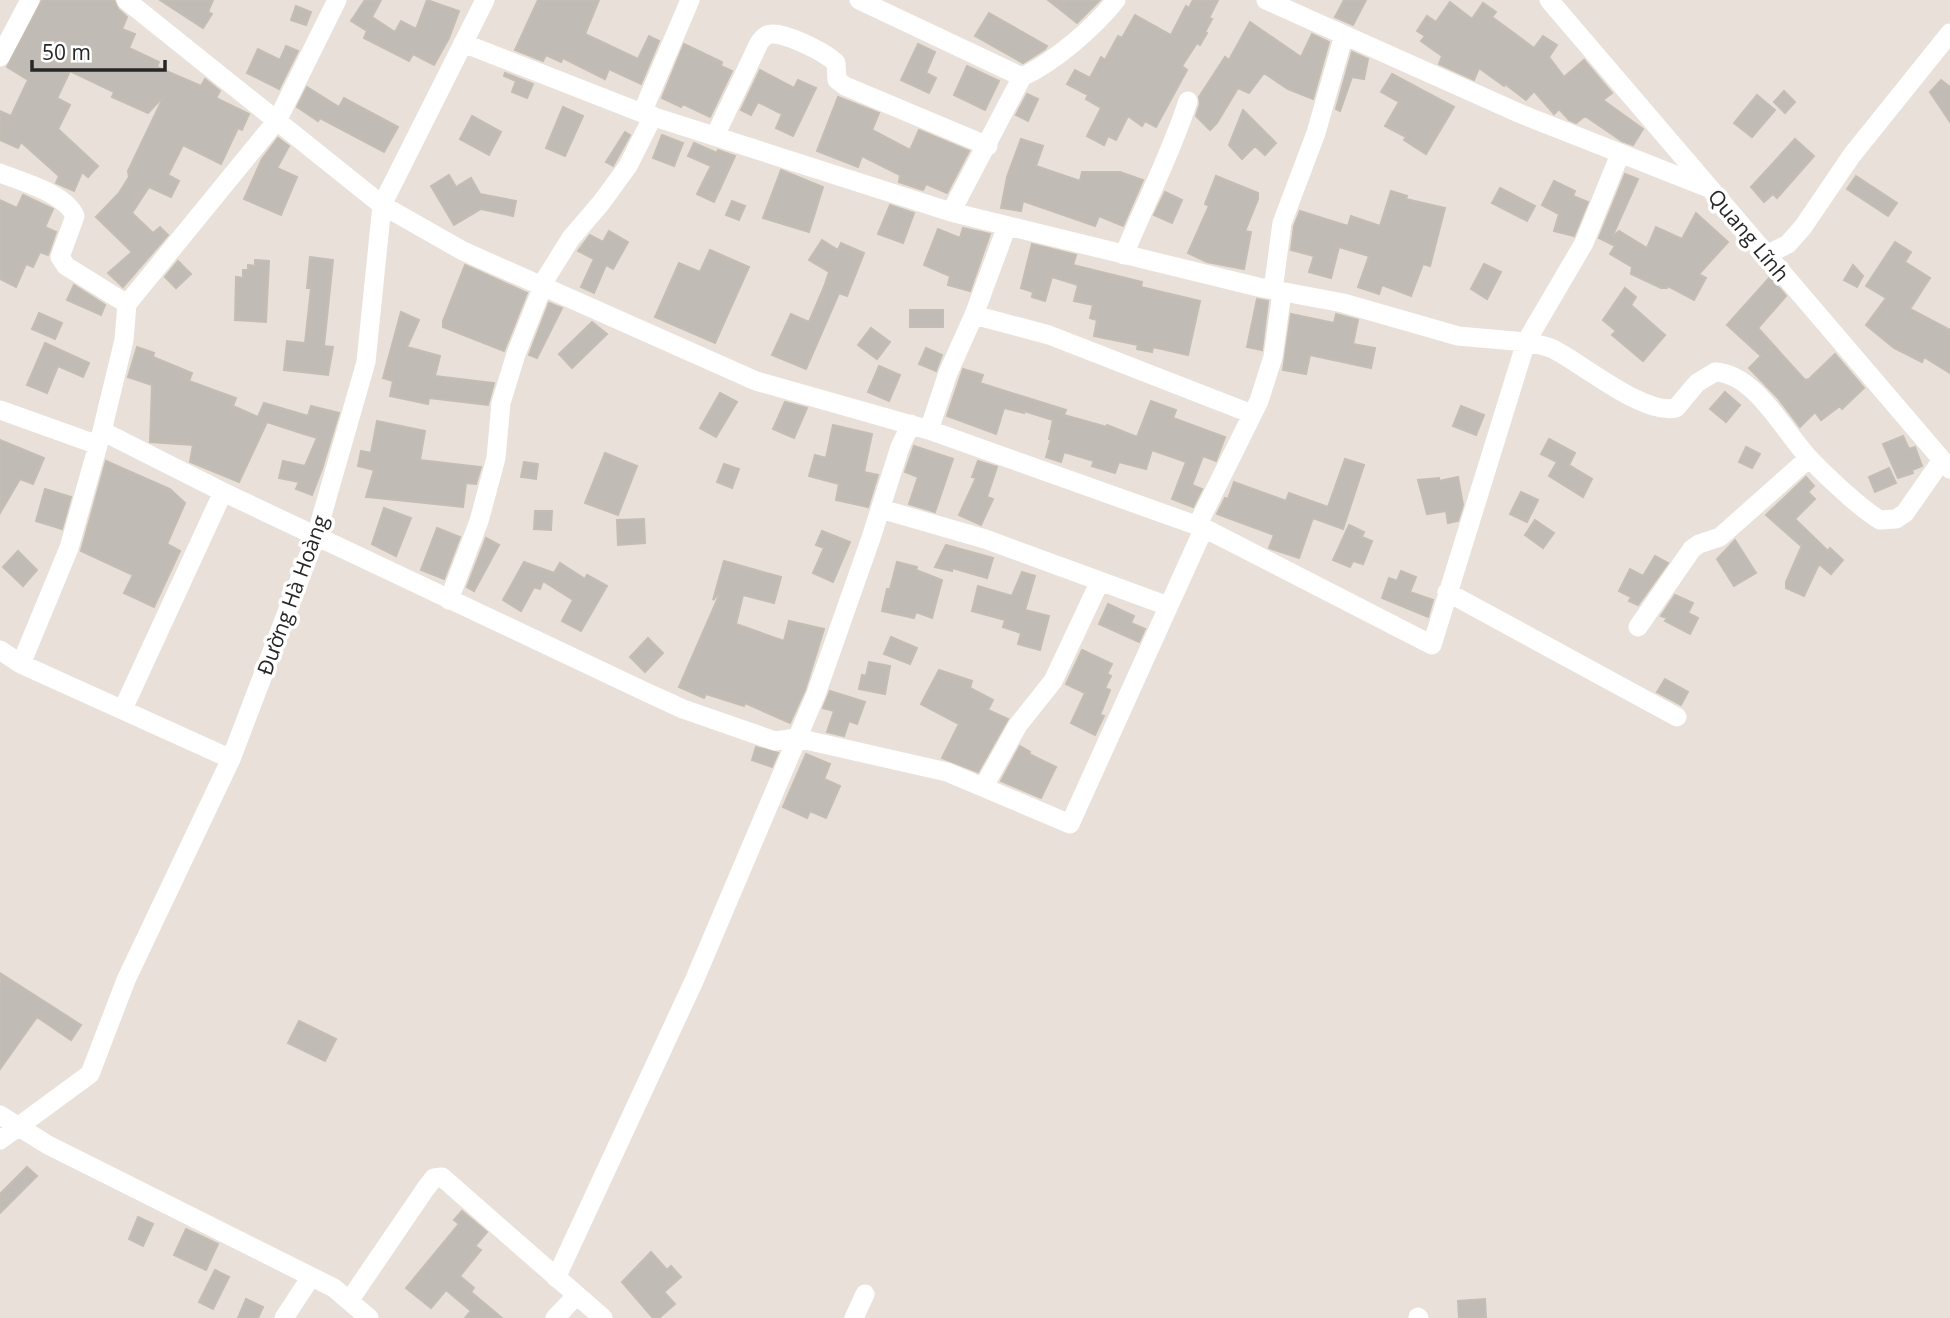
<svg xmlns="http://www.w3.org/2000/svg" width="1950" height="1318" font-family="'Open Sans',sans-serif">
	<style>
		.building { fill: #c1bbb6; stroke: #c4bdb3; stroke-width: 2 }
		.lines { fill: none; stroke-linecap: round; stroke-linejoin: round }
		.minor { stroke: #fff; stroke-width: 19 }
		.labels { text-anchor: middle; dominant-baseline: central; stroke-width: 7; stroke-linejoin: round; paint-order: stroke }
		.street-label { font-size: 21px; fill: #272727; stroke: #fff }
	</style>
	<rect width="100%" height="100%" fill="#e9e1d9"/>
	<path class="building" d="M42 0H114L118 9 127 17 122 29 135 34 129 48 159 62 157 67 201 86 205 79 220 91 216 98 249 114 242 130 238 128 221 164 183 145 168 175 179 181 171 197 149 187 132 213 153 233 160 227 168 235 123 287 108 273 132 252 96 217 119 193 129 177 128 171 164 96 148 113 112 97 114 92 70 71 57 98 70 105 58 129 98 166 88 177 82 172 74 191 56 183 59 176 21 142 18 148 0 140V111L11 116 28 80 7 67Z
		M160 0H213L208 12 212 14 203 28Z
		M365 0H381L372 17 395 32 401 21 416 29 427 0 459 11 449 38 434 65 413 54 409 61 364 38 367 31 351 21Z
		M538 0H599L585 34 638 59 649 36 659 41 641 84 609 69 605 79 563 58 561 62 546 55 543 61 515 50Z
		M1048 0H1100L1077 23Z
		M1193 0H1218L1209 18 1212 19 1205 32 1207 33 1200 45 1197 43 1182 66 1187 70 1156 127 1145 121 1142 126 1128 116 1116 140 1108 136 1104 145 1087 136 1101 108 1086 99 1088 95 1067 84 1075 70 1090 78 1101 57 1105 60 1118 36 1122 38 1135 15 1171 35 1186 6 1189 8Z
		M1344 0H1366L1353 25 1335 17Z
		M1450 2 1472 19 1483 3 1496 12 1492 17 1534 48 1543 36 1557 45 1549 57 1564 77 1584 60 1612 93 1603 100 1643 129 1633 145 1622 141 1585 116 1576 123 1569 120 1559 109 1554 114 1534 91 1526 100 1505 84 1504 86 1479 68 1474 80 1439 64 1442 56 1421 41 1425 36 1417 31 1427 16 1436 22Z
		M296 6 311 12 306 25 291 20Z
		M989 13 1047 46 1045 49 1023 63 975 36Z
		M1250 22 1301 57 1312 34 1329 42 1313 99 1288 89 1264 73 1249 93 1238 88 1217 123 1210 130 1196 116 1200 104 1199 97 1225 57 1229 60Z
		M684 44 722 62 721 66 732 71 710 117 683 104 681 107 662 98Z
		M918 44 935 52 926 73 936 78 929 93 901 80Z
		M286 46 298 51 279 89 247 73 258 49 280 60Z
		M1352 52 1368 59 1364 79 1352 77 1340 111 1336 109Z
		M967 66 999 81 985 110 954 95Z
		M760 70 794 88 798 80 816 88 793 136 776 128 782 114 758 102 751 115 741 110Z
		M505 73 533 84 527 98 512 92 516 81 504 76Z
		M1392 74 1454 107 1426 154 1404 140 1406 137 1385 126 1399 102 1381 92Z
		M1941 80 1950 87V122L1930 92Z
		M307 87 339 107 344 98 398 127 384 152 320 118 318 121 297 107Z
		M1784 91 1795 102 1785 113 1774 102Z
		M1027 94 1038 99 1028 121 1016 115Z
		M1757 95 1775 110 1752 137 1734 123Z
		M838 97 879 113 872 130 910 150 919 130 969 151 947 193 926 184 923 190 899 182 900 175 862 156 858 167 817 151Z
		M563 107 583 116 565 156 546 148Z
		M1243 110 1276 143 1265 155 1255 146 1242 159 1229 145Z
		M472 116 501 132 489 155 460 139Z
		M625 132 630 135 613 166 606 162Z
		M662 135 683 143 674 166 653 158Z
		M278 138 289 146 277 168 297 177 281 215 244 199 262 159Z
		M1021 139 1043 146 1036 166 1080 181 1082 172H1120L1143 180 1123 226 1099 216 1095 226 1023 201 1021 211 1001 208 1007 177Z
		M1795 139 1814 156 1777 198 1773 194 1764 202 1751 187Z
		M694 143 717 153 718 150 735 156 714 202 697 194 711 166 688 156Z
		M781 170 823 187 809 232 763 218Z
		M1625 174 1638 179 1612 237 1619 231 1647 248 1656 227 1682 239 1696 213 1728 242 1699 274 1706 278 1694 300 1668 286 1667 288H1661L1631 274 1632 267 1610 254 1615 246 1599 238Z
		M449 175 456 187 471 178 480 194 516 201 513 216 481 209 454 225 431 186Z
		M1216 176 1258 193V199L1245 231 1251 232 1244 269 1207 262 1188 253 1209 206 1205 204Z
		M1856 176 1897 203 1888 216 1847 189Z
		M1554 181 1575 191 1573 196 1588 202 1574 236 1554 231 1559 214 1542 205Z
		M1500 188 1535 206 1527 221 1492 203Z
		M1391 191 1407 196 1406 199 1445 208 1430 266 1423 264 1411 296 1382 285 1379 294 1358 287 1369 256 1339 247 1331 278 1309 272 1314 256 1291 250 1294 226 1300 211 1348 226 1351 216 1380 226Z
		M1165 192 1182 200 1172 223 1154 215Z
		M23 195 53 209 45 227 56 232 48 255 40 252 33 267 26 264 16 287 0 279V200L17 208Z
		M732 201 745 206 739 220 726 215Z
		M890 205 914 213 903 243 878 234Z
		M963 228 990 234 970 291 948 285 950 276 924 265 938 229 960 238Z
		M609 231 628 242 613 269 606 265 594 293 581 287 594 259 578 251 590 235 603 242Z
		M822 240 838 250 841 243 864 253 847 296 839 293 806 369 772 355 791 314 809 322 824 287 829 272 809 260Z
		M1895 242 1911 252 1905 262 1930 278 1910 309 1950 330V373L1924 357 1922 362 1894 348 1866 325 1886 298 1866 286Z
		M1032 244 1076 255 1073 265 1142 282 1141 287 1200 301 1188 355 1153 347 1152 352 1137 349 1138 345 1094 336 1097 320 1090 318 1093 305 1074 301 1078 285 1052 277 1045 301 1032 297 1033 292 1021 288Z
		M710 250 749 267 715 343 655 317 679 263 700 272Z
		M310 257 333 260 324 346 333 347 328 375 284 370 287 341 305 343 311 288H307Z
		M255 260 269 261 266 322 235 320 236 277 243 278V270H248V265L255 266Z
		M178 261 191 274 176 288 165 277Z
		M1484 264 1501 272 1487 299 1471 289Z
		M465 265 527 293 504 351 443 327V321Z
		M1853 265 1863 276 1857 287 1844 280Z
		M1770 277 1786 296 1758 328 1805 380 1809 379 1835 354 1864 388 1842 409 1840 406 1821 420 1815 412 1800 427 1778 398 1749 368 1761 356 1727 325Z
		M74 285 105 305 101 315 67 300Z
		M1625 288 1636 297 1631 305 1665 335 1643 361 1612 335 1616 331 1603 320Z
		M1257 299 1268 301 1262 350 1247 347Z
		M549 303 562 308 537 358 529 355Z
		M910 310H943V327H910Z
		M401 312 419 320 407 347 440 356 435 376 494 383 488 405 429 398 428 404 390 396 393 381 383 378Z
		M39 313 62 323 55 339 32 329Z
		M1291 314 1334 323 1336 314 1358 320 1353 344 1375 348 1371 368 1310 355 1306 374 1283 370Z
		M592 322 607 334 572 368 559 354Z
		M871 328 890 342 877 359 858 345Z
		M45 343 89 363 83 377 58 366 47 393 27 385Z
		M137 347 154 353 153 357 192 373 189 381 236 398 233 406 258 417 264 403 308 416 311 406 339 413 322 469 312 495 296 489 299 482 279 478 283 461 305 466 317 438 304 434 267 422 239 482 190 462 193 445 150 442 152 385 128 377Z
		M926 348 942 355 936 371 919 364Z
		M879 366 900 375 889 401 868 392Z
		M963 369 983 375 980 383 1066 410 1064 415 1107 427V425L1137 437 1151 401 1176 410 1173 418 1225 437 1216 461 1203 456 1192 485 1202 489 1193 507 1172 499 1186 462 1152 450 1146 469 1119 462 1115 473 1092 466 1094 461 1064 452 1061 462 1046 457 1051 439H1049L1053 420 1024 411V413L1004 408 996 434 947 416Z
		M1725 392 1740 405 1726 422 1710 409Z
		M720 393 737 402 716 437 700 428Z
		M785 402 807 408 794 438 773 429Z
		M1461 406 1484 415 1476 435 1453 426Z
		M377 421 425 431 420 460 481 467 476 484 466 483 463 507 366 497 374 470 358 466 361 451 371 453Z
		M833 425 872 434 864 472 878 475 868 507 836 500 839 484 809 476 815 455 826 458Z
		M1903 436 1909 449 1915 447 1922 466 1912 470 1913 473 1898 478 1883 444Z
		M1549 439 1575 453 1569 465 1592 479 1583 497 1549 476 1557 462 1541 454Z
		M0 440 44 458 33 484 20 479 0 513Z
		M914 446 953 459 935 512 909 504 918 477 905 472Z
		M1746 447 1760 454 1752 468 1739 462Z
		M605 453 637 466 618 515 585 503Z
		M1345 459 1364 465 1343 529 1313 518 1299 558 1269 548 1274 535 1217 514 1225 498 1228 499 1234 482 1286 501 1289 493 1328 507Z
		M106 461 170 489 185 503 167 544 180 551 154 607 124 593 133 575 81 551Z
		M978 461 997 467 987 497 993 499 981 525 959 515 976 478 972 477Z
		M524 462 538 464 536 479 521 477Z
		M724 464 739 469 732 488 717 482Z
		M1889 468 1896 483 1875 492 1869 477Z
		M1458 477 1463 505 1458 521 1448 523 1446 511 1427 514 1418 480 1439 478V481Z
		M1806 477 1814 486 1808 492 1815 499 1795 519 1828 551 1830 548 1843 560 1831 574 1819 564 1804 596 1786 588V582L1803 543 1800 545 1766 515Z
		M45 489 71 497 62 529 36 521Z
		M1521 492 1538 500 1527 522 1510 514Z
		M384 508 411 518 396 556 372 544Z
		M535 511H552L551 530 534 529Z
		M644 519 645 543 618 545 617 520Z
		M1535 520 1554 533 1543 548 1525 535Z
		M1349 525 1364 532 1362 537 1372 541 1363 564 1353 561 1350 567 1333 560Z
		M437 528 460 537 444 579 421 570Z
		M822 531 850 542 833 582 813 573 824 548 816 545Z
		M486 538 499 545 474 591 467 587Z
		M1735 540 1756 573 1734 586 1717 559Z
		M946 545 993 558 987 578 952 568V571L935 567Z
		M18 551 37 570 23 586 3 567Z
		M1655 556 1668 563 1638 605 1629 601 1631 597 1619 591 1630 569 1643 576Z
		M724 561 781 577 774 603 743 595 736 624 784 641 789 621 824 629 805 690 790 723 745 703 744 706 706 694 704 698 679 687 721 591 713 600Z
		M524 562 554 573 560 563 585 579 587 575 607 586 581 631 562 621 573 600 543 581 540 589 534 587 521 611 503 600Z
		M897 562 917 567 916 570 942 580 932 618 916 612 914 618 882 611 887 589H890Z
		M1401 571 1416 577 1410 592 1433 600 1428 617 1382 598 1389 578 1397 581Z
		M1022 572 1035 576 1025 610 1049 616 1040 650 1018 644 1021 633 1003 627 1005 620 972 611 978 586 1012 596Z
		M1675 595 1693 603 1688 613 1698 618 1690 634 1665 621 1667 618 1661 616Z
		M1108 604 1134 616 1131 623 1145 629 1139 642 1099 624Z
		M891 637 917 648 910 664 884 654Z
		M648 638 663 653 645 672 630 657Z
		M1082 650 1112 664 1107 674 1111 676 1105 688 1110 690 1100 715 1104 716 1095 735 1071 723 1085 693 1066 684Z
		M869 662 890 666 885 694 859 689 862 675 866 676Z
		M939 670 972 681 970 688 993 700 988 710 1008 719 978 772 942 758 959 724 921 704Z
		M1665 679 1688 692 1681 705 1657 692Z
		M830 691 865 702 857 724 849 721 844 736 827 732 834 711 823 708Z
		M1020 746 1030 752 1029 754 1056 767 1041 798 1001 781Z
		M756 747 778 753 772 767 752 760Z
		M806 754 830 764 824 779 840 786 826 818 810 811 807 818 783 807Z
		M0 973 81 1025 71 1040 37 1017 0 1069Z
		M299 1021 336 1039 325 1061 288 1043Z
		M27 1167 37 1176 0 1213V1194Z
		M462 1211 487 1232 475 1246 481 1250 460 1276 474 1288 471 1292 502 1318H465L471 1311 446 1290 431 1308 406 1288 459 1224 454 1220Z
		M138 1217 153 1224 143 1246 129 1239Z
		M186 1229 218 1244 206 1270 174 1255Z
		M651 1252 667 1270 671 1266 681 1277 664 1292 675 1304 659 1318H653L622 1282Z
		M215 1270 229 1277 213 1309 199 1302Z
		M246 1299 263 1307 258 1318H238Z
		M1485 1299 1486 1318H1459L1458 1301Z"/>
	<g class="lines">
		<path class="minor" d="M126 0 382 205 463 251 756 381 929 430 948 373 974 315 1007 226
			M859 0 1022 77 951 212
			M1266 0 1521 114 1706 187
			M1549 0 1950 469
			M463 43 642 113 951 212 1258 287 1343 303 1458 336 1526 342 1584 243 1620 154
			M0 57 30 0
			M1022 77C1054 62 1094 28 1116 0
			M642 113 690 0
			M715 136 759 43C760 41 765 36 767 35 781 29 826 53 836 63L837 80 845 86 988 146
			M0 173C22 182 65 193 75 216L60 257 66 266 127 304 124 340 102 431 69 548 21 664 231 759
			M1124 255C1145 203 1171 154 1188 101
			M1766 255 1788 244 1803 227 1852 155 1950 33
			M1273 290 1282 223 1316 133 1344 35
			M127 304 278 119 337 0
			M974 315 1049 335 1252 414
			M0 410 98 445
			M929 430 1204 528 1432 645 1526 342C1535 344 1544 345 1553 349 1583 364 1644 416 1676 408L1697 383 1715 372C1755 373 1785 433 1809 458 1825 475 1861 509 1880 520L1896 519 1905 513 1942 460
			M102 431 223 492 648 693 683 709 775 741 797 738 947 772 1070 824 1204 528
			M881 509 985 539 1168 606
			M1197 526 1259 401 1273 357 1282 292
			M1447 592 1677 717
			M449 600 479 521 496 458 501 403 516 354 546 278 571 238 601 203 628 166 653 116
			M1638 627 1692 549 1699 544 1720 537 1809 458
			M0 650 21 664
			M123 709 223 492
			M984 786 1018 725 1053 681 1100 581
			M0 1115 48 1145 334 1288 369 1318
			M0 1140 90 1074 126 980 231 759 316 536 366 362 382 205 485 0
			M556 1278 694 981 816 694 871 538 900 447 911 424
			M349 1301 426 1188 434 1178 442 1177 603 1318
			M1418 1317 1419 1318
			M284 1318 311 1277
			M555 1318 576 1296
			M854 1318 865 1294"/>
	</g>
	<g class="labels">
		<g class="street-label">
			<text transform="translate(1749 235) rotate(50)">Quang Lĩnh</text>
			<text transform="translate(292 595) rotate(-70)">Đường Hà Hoàng</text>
		</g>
	</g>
	<path d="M32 60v10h133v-10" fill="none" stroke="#272727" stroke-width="3.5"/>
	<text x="42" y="60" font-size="21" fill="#272727" stroke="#ffffff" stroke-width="5" paint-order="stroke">50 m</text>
</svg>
